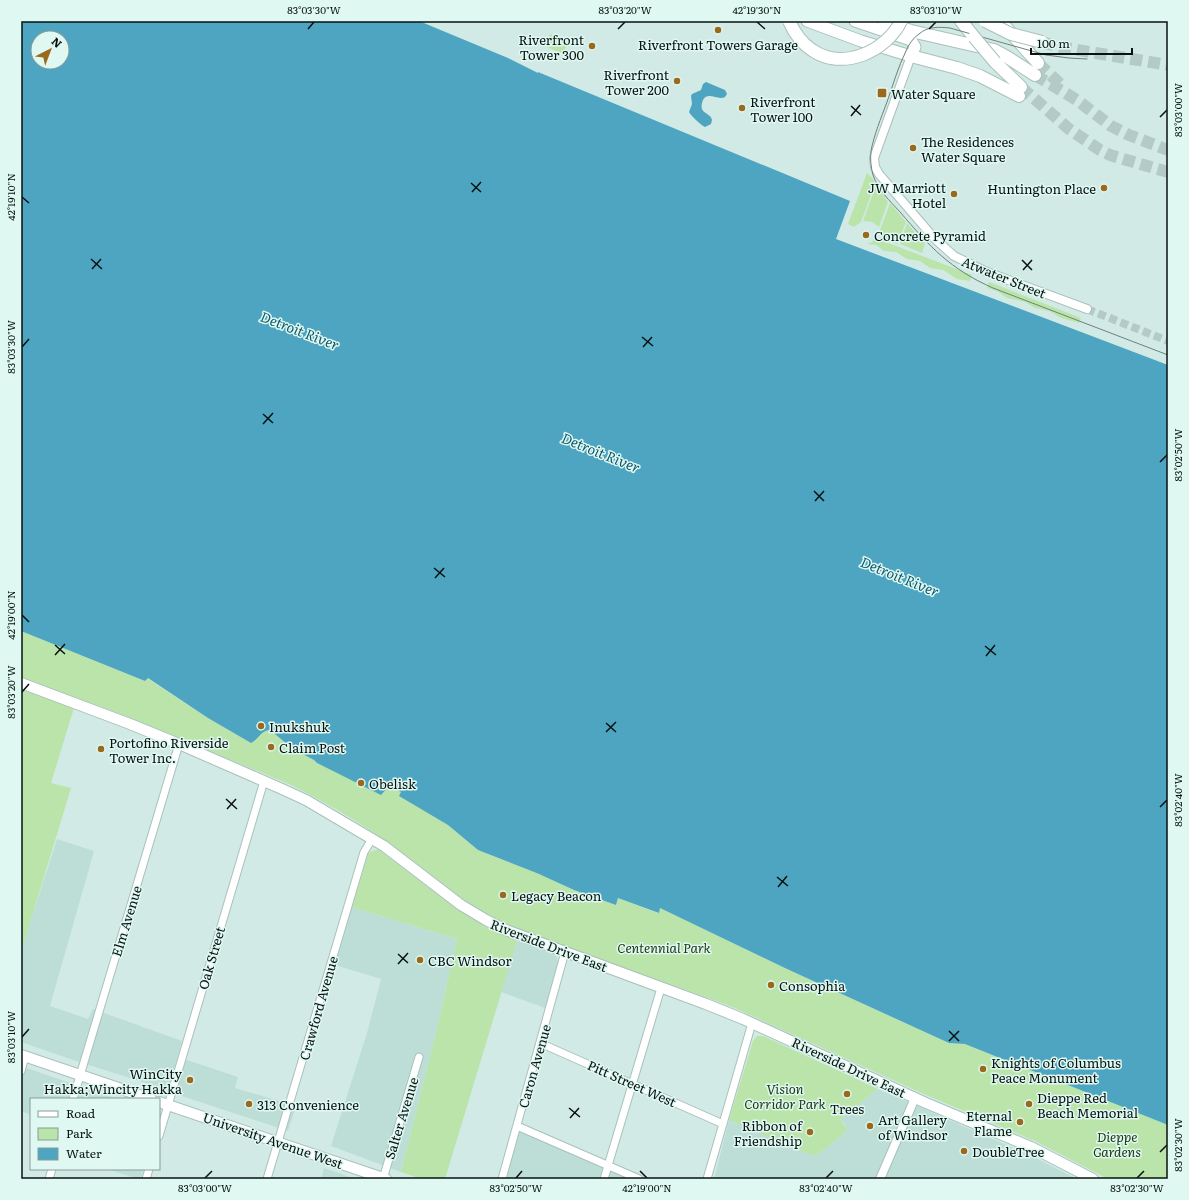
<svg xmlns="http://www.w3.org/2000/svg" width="1189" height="1200" font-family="Literata,serif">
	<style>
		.built { fill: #bdded6 }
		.green { fill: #bbe4ab }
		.water { fill: #4da5c2; fill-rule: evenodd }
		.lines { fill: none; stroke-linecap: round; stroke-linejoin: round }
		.tertiary-tunnel { stroke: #b4cac5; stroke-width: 8; stroke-dasharray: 8 4; stroke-linecap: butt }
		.motorway-tunnel { stroke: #b4cac5; stroke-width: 12; stroke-dasharray: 12 6; stroke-linecap: butt }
		.minor-casing { stroke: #a9c1bb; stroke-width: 9 }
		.tertiary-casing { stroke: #a9c1bb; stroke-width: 10 }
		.secondary-casing { stroke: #a9c1bb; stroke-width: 12 }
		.primary-casing { stroke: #a9c1bb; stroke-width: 13 }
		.motorway-casing { stroke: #a9c1bb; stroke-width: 14 }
		.minor { stroke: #fff; stroke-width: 7 }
		.tertiary { stroke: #fff; stroke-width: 8 }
		.secondary { stroke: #fff; stroke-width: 10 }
		.primary { stroke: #fff; stroke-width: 11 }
		.motorway { stroke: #fff; stroke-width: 12 }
		.tram { stroke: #70807d; stroke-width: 1 }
		.motorway-bridge-casing { stroke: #a9c1bb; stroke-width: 14; stroke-linecap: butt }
		.motorway-bridge { stroke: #fff; stroke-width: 12 }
		.ticks { fill: none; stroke: #091210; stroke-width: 1.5 }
		.poi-dot { fill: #9a691c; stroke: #dff8f2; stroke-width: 1.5 }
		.labels { text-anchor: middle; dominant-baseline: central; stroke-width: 3; stroke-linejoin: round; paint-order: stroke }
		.poi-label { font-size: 13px; fill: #091210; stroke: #dff8f2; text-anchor: start }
		.street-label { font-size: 13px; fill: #091210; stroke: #dff8f2 }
		.park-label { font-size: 13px; font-style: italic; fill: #19350b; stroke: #dff8f2 }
		.water-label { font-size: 14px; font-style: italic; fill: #0d576c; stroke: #dff8f2 }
		.neatline { fill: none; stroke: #091210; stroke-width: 1.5 }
		.ticks-label { font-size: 10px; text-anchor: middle; fill: #091210 }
	</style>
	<rect width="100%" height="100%" fill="#d2eae5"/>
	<path class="built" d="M57 839 94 851 50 1006 88 1019 93 1009 182 1041 168 1090 76 1061 21 1042V942H24Z
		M352 907 457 939 437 1029 401 1172 331 1146 367 1033 381 979 335 965Z
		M517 941 553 954 557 957 558 962 545 1008 501 992Z
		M184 1059 238 1077 235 1088 296 1106 288 1131 179 1095 177 1092 176 1088Z
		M21 1066 70 1083 118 1099H31V1115L21 1111Z
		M878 1089 1032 1156 1077 1179H714L729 1120 801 1151 816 1156 840 1137 848 1128 846 1127 840 1119Z
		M519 1130 630 1179H506Z
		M324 1168 356 1179H321Z
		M107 1169H144L140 1179H138Z"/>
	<path class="green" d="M550 34 568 42 563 54 545 46Z
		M867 173 873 179 875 184 861 222 854 227 848 224Z
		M876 185 888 202 879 227 872 222 863 221Z
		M890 203 906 222 897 244 881 238 880 230Z
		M907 223 925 244 922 253 900 244Z
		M875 238 972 275 970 281 957 279 943 270 930 268 920 261 907 259 896 252 884 251 876 245 867 244 872 242Z
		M989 282 1081 318 1079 323 1061 318 1049 311 1035 308 1025 302 1007 298 997 291 987 288Z
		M21 631 145 681 147 678 208 718 251 743 262 732 270 730 293 749 314 760 317 763 381 794 389 786 401 792 400 796 448 825 478 850 539 874 574 890 616 905 618 898 658 913 660 908 787 969 949 1043 965 1044 1168 1125V1179H1108L1035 1141 926 1095 737 1009 711 999C667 983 622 967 577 951 546 940 514 930 485 913 458 898 436 878 412 860 374 831 333 806 291 785L118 713 21 678Z
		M21 689 74 708 51 783 71 788 24 943 21 942Z
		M375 850H379L457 909 492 930 517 941 445 1179H421L401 1172 437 1029 457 939 352 907 368 854 370 852Z
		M757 1036H763L878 1089 840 1119 845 1127 846 1126 848 1128 840 1137 816 1156 801 1151 729 1120 753 1041Z"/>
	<path class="water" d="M21 21H419L508 58 538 73V72L850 201 836 239 1168 365V1125L965 1044 949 1043 787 969 660 908 659 913 618 898 616 905 574 890 539 874 478 850 448 825 399 796 401 792 389 786 381 795 317 763 314 760 293 749 270 730C260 731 259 739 251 743L208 718 148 678 145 681 21 631ZM38 38H62V62H38Z
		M706 82 725 90 727 94 725 97C718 101 708 91 703 100 702 103 701 106 702 109 704 114 711 114 712 120L711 124 705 127C701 125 691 116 689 112L692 104 691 96 692 94 701 90 703 84Z"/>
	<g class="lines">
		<path class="tertiary-tunnel" d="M1087 309 1168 341"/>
		<path class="motorway-tunnel" d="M1042 42 1060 47 1168 65
			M1038 63 1060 84
			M1035 75 1077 100 1111 126 1129 135 1168 150
			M1021 87 1069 129 1100 150 1110 155 1123 159 1168 172"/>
		<g class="minor-casing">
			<path id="minor" d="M540 1043 723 1124
				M21 1071 25 1056
				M73 1099 179 744
				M517 1126 639 1179
				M159 1136 264 781
				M49 1179 52 1169
				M146 1179 149 1169
				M267 1179 364 852 372 839
				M383 1179 419 1057
				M502 1179 565 952
				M604 1179 661 988
				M707 1179 752 1023"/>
		</g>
		<g class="tertiary-casing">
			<path id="tertiary" d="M911 56 874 158 875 167 879 174 934 238 954 256 987 272 1087 309
				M880 1179 915 1098"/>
		</g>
		<g class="secondary-casing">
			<path id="secondary" d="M21 683 130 724 179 744 282 789 306 800 384 846 461 905 486 920 506 930 706 1004 743 1019 926 1103 1031 1147 1093 1179
				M21 1055 151 1099
				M159 1102 386 1179"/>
		</g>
		<g class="primary-casing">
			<path id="primary" d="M807 21 861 41 911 56 915 47 911 40 855 21"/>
		</g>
		<g class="motorway-casing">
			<path id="motorway" d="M961 21 974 37
				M1000 21 1038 63
				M885 23 911 31 994 50 1007 57 1035 75
				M911 56 957 68 980 76 1019 96
				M995 62 1021 87"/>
		</g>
		<use href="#minor" class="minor"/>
		<use href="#tertiary" class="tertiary"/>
		<use href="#secondary" class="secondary"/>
		<use href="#primary" class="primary"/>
		<use href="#motorway" class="motorway"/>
		<path class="tram" d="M1087 59 1069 58 1046 55 950 28C939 27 928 26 919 34 913 38 909 44 906 51 898 67 893 85 887 102 881 118 874 135 871 151 870 159 871 168 873 175 878 190 890 201 900 212 930 247 950 269 993 288L1168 355"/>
		<g class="motorway-bridge-casing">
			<path id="motorway-bridge" d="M789 21C794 32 801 43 812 50 842 71 886 52 901 21
				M985 21 1011 34 1042 42
				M974 37 995 62"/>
		</g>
		<use href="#motorway-bridge" class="motorway-bridge"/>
	</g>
	<path class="ticks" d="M757 22 765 29M308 29 314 22M618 29 625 22M929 29 936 22M851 106 861 115M851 116 860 105M1160 117 1167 110M471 183 481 192M472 192 481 182M22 197 29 203M91 259 102 269M1022 260 1032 270M92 269 101 259M1023 270 1032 260M642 337 653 346M22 347 29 339M643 347 652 337M263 414 273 423M263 424 273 413M1160 462 1167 455M814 491 824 501M815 501 824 491M434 568 445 577M435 578 444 568M22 615 29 622M55 645 65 654M985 646 996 655M55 655 65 644M986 656 995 645M22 692 29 684M606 723 616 732M606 732 616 722M226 799 237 809M1160 807 1167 800M227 809 236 799M777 877 788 886M778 887 787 876M398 954 408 963M398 964 408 953M949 1031 959 1041M22 1037 29 1029M949 1041 959 1031M569 1108 580 1117M570 1118 579 1108M1160 1152 1167 1145M640 1171 647 1178M205 1178 212 1171M516 1178 522 1171M826 1178 833 1171M1137 1178 1144 1171"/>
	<g class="poi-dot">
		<circle cx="718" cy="30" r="4"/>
		<circle cx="592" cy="46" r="4"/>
		<circle cx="677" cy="81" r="4"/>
		<rect x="877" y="88" width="10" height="10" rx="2"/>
		<circle cx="742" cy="108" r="4"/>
		<circle cx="913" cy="148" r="4"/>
		<circle cx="1104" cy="188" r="4"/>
		<circle cx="954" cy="194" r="4"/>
		<circle cx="866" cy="235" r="4"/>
		<circle cx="261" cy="726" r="4"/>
		<circle cx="271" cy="747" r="4"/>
		<circle cx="101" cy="749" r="4"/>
		<circle cx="361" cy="783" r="4"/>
		<circle cx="503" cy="895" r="4"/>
		<circle cx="420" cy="960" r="4"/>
		<circle cx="771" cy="985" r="4"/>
		<circle cx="983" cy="1069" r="4"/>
		<circle cx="190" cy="1080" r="4"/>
		<circle cx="847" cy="1094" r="4"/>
		<circle cx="249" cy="1104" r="4"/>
		<circle cx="1029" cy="1104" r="4"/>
		<circle cx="1020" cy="1122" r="4"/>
		<circle cx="870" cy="1126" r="4"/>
		<circle cx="810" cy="1132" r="4"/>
		<circle cx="964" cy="1151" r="4"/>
	</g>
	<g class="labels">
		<g class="poi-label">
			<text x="584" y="39" text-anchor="end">Riverfront<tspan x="584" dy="15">Tower 300</tspan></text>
			<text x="718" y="44" text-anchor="middle">Riverfront Towers Garage</text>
			<text x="669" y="74" text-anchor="end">Riverfront<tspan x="669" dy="15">Tower 200</tspan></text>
			<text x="891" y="93">Water Square</text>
			<text x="750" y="101">Riverfront<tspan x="750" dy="15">Tower 100</tspan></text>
			<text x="921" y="141">The Residences<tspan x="921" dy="15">Water Square</tspan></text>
			<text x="946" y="187" text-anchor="end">JW Marriott<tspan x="946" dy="15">Hotel</tspan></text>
			<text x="1096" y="188" text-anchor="end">Huntington Place</text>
			<text x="874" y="235">Concrete Pyramid</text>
			<text x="269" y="726">Inukshuk</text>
			<text x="109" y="742">Portofino Riverside<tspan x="109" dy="15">Tower Inc.</tspan></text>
			<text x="279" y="747">Claim Post</text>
			<text x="369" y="783">Obelisk</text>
			<text x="511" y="895">Legacy Beacon</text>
			<text x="428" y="960">CBC Windsor</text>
			<text x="779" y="985">Consophia</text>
			<text x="991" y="1062">Knights of Columbus<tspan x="991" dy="15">Peace Monument</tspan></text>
			<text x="182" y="1073" text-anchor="end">WinCity<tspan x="182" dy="15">Hakka;Wincity Hakka</tspan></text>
			<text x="1037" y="1097">Dieppe Red<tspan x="1037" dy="15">Beach Memorial</tspan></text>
			<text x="257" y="1104">313 Convenience</text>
			<text x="847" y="1108" text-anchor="middle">Trees</text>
			<text x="1012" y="1115" text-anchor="end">Eternal<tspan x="1012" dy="15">Flame</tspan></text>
			<text x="878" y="1119">Art Gallery<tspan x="878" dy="15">of Windsor</tspan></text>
			<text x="802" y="1125" text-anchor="end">Ribbon of<tspan x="802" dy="15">Friendship</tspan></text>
			<text x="972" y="1151">DoubleTree</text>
		</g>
		<g class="street-label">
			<text transform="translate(1004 277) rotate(22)">Atwater Street</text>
			<text transform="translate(126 921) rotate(-73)">Elm Avenue</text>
			<text transform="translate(549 945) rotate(21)">Riverside Drive East</text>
			<text transform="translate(211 958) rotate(-74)">Oak Street</text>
			<text transform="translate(318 1008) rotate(-74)">Crawford Avenue</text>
			<text transform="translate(534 1066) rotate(-74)">Caron Avenue</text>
			<text transform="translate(849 1067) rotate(25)">Riverside Drive East</text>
			<text transform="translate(632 1083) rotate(24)">Pitt Street West</text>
			<text transform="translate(401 1118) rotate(-73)">Salter Avenue</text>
			<text transform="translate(273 1140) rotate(19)">University Avenue West</text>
		</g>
		<g class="park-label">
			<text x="664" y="947">Centennial Park</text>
			<text x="785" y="1088">Vision<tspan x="785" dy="15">Corridor Park</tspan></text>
			<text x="1117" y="1136">Dieppe<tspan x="1117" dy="15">Gardens</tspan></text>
		</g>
		<g class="water-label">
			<text transform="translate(300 330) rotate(21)">Detroit River</text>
			<text transform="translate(601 452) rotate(22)">Detroit River</text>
			<text transform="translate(900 576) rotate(22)">Detroit River</text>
		</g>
	</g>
	<rect width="1189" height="1200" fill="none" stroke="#dff8f2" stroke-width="44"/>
	<rect x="30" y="1098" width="130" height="72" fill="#dff8f2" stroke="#899c98"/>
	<rect x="38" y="1111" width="20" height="6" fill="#ffffff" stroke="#899c98"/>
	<text x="66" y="1118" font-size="12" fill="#091210">Road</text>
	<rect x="38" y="1128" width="20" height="12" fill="#bbe4ab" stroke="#899c98"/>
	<text x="66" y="1138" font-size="12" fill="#091210">Park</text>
	<rect x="38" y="1148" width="20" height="12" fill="#4da5c2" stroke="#899c98"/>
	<text x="66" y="1158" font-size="12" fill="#091210">Water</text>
	<g transform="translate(50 50) rotate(42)"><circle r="19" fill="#dff8f2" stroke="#899c98"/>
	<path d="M0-3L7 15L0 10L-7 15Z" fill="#9a691c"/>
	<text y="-6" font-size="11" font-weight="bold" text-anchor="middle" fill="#091210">N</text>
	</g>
	<path d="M1031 48v6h101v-6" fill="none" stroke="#091210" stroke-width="2"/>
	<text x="1037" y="48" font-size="12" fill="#091210" stroke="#dff8f2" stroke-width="3" paint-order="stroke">100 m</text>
	<rect x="22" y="22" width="1145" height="1156" class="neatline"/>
	<g class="ticks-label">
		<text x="314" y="14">83°03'30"W</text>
		<text x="625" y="14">83°03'20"W</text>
		<text x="757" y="14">42°19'30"N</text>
		<text x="936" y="14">83°03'10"W</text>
		<text transform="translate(1178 110) rotate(-90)" y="4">83°03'00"W</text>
		<text transform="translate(11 197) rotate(-90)" y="4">42°19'10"N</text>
		<text transform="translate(11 347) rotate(-90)" y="4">83°03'30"W</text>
		<text transform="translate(1178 455) rotate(-90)" y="4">83°02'50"W</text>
		<text transform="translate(11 615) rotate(-90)" y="4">42°19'00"N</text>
		<text transform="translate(11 692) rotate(-90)" y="4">83°03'20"W</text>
		<text transform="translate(1178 800) rotate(-90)" y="4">83°02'40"W</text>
		<text transform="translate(11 1037) rotate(-90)" y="4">83°03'10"W</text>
		<text transform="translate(1178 1145) rotate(-90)" y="4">83°02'30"W</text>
		<text x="205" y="1192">83°03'00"W</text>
		<text x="516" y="1192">83°02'50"W</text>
		<text x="647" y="1192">42°19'00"N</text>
		<text x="826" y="1192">83°02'40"W</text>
		<text x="1137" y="1192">83°02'30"W</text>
	</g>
</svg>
